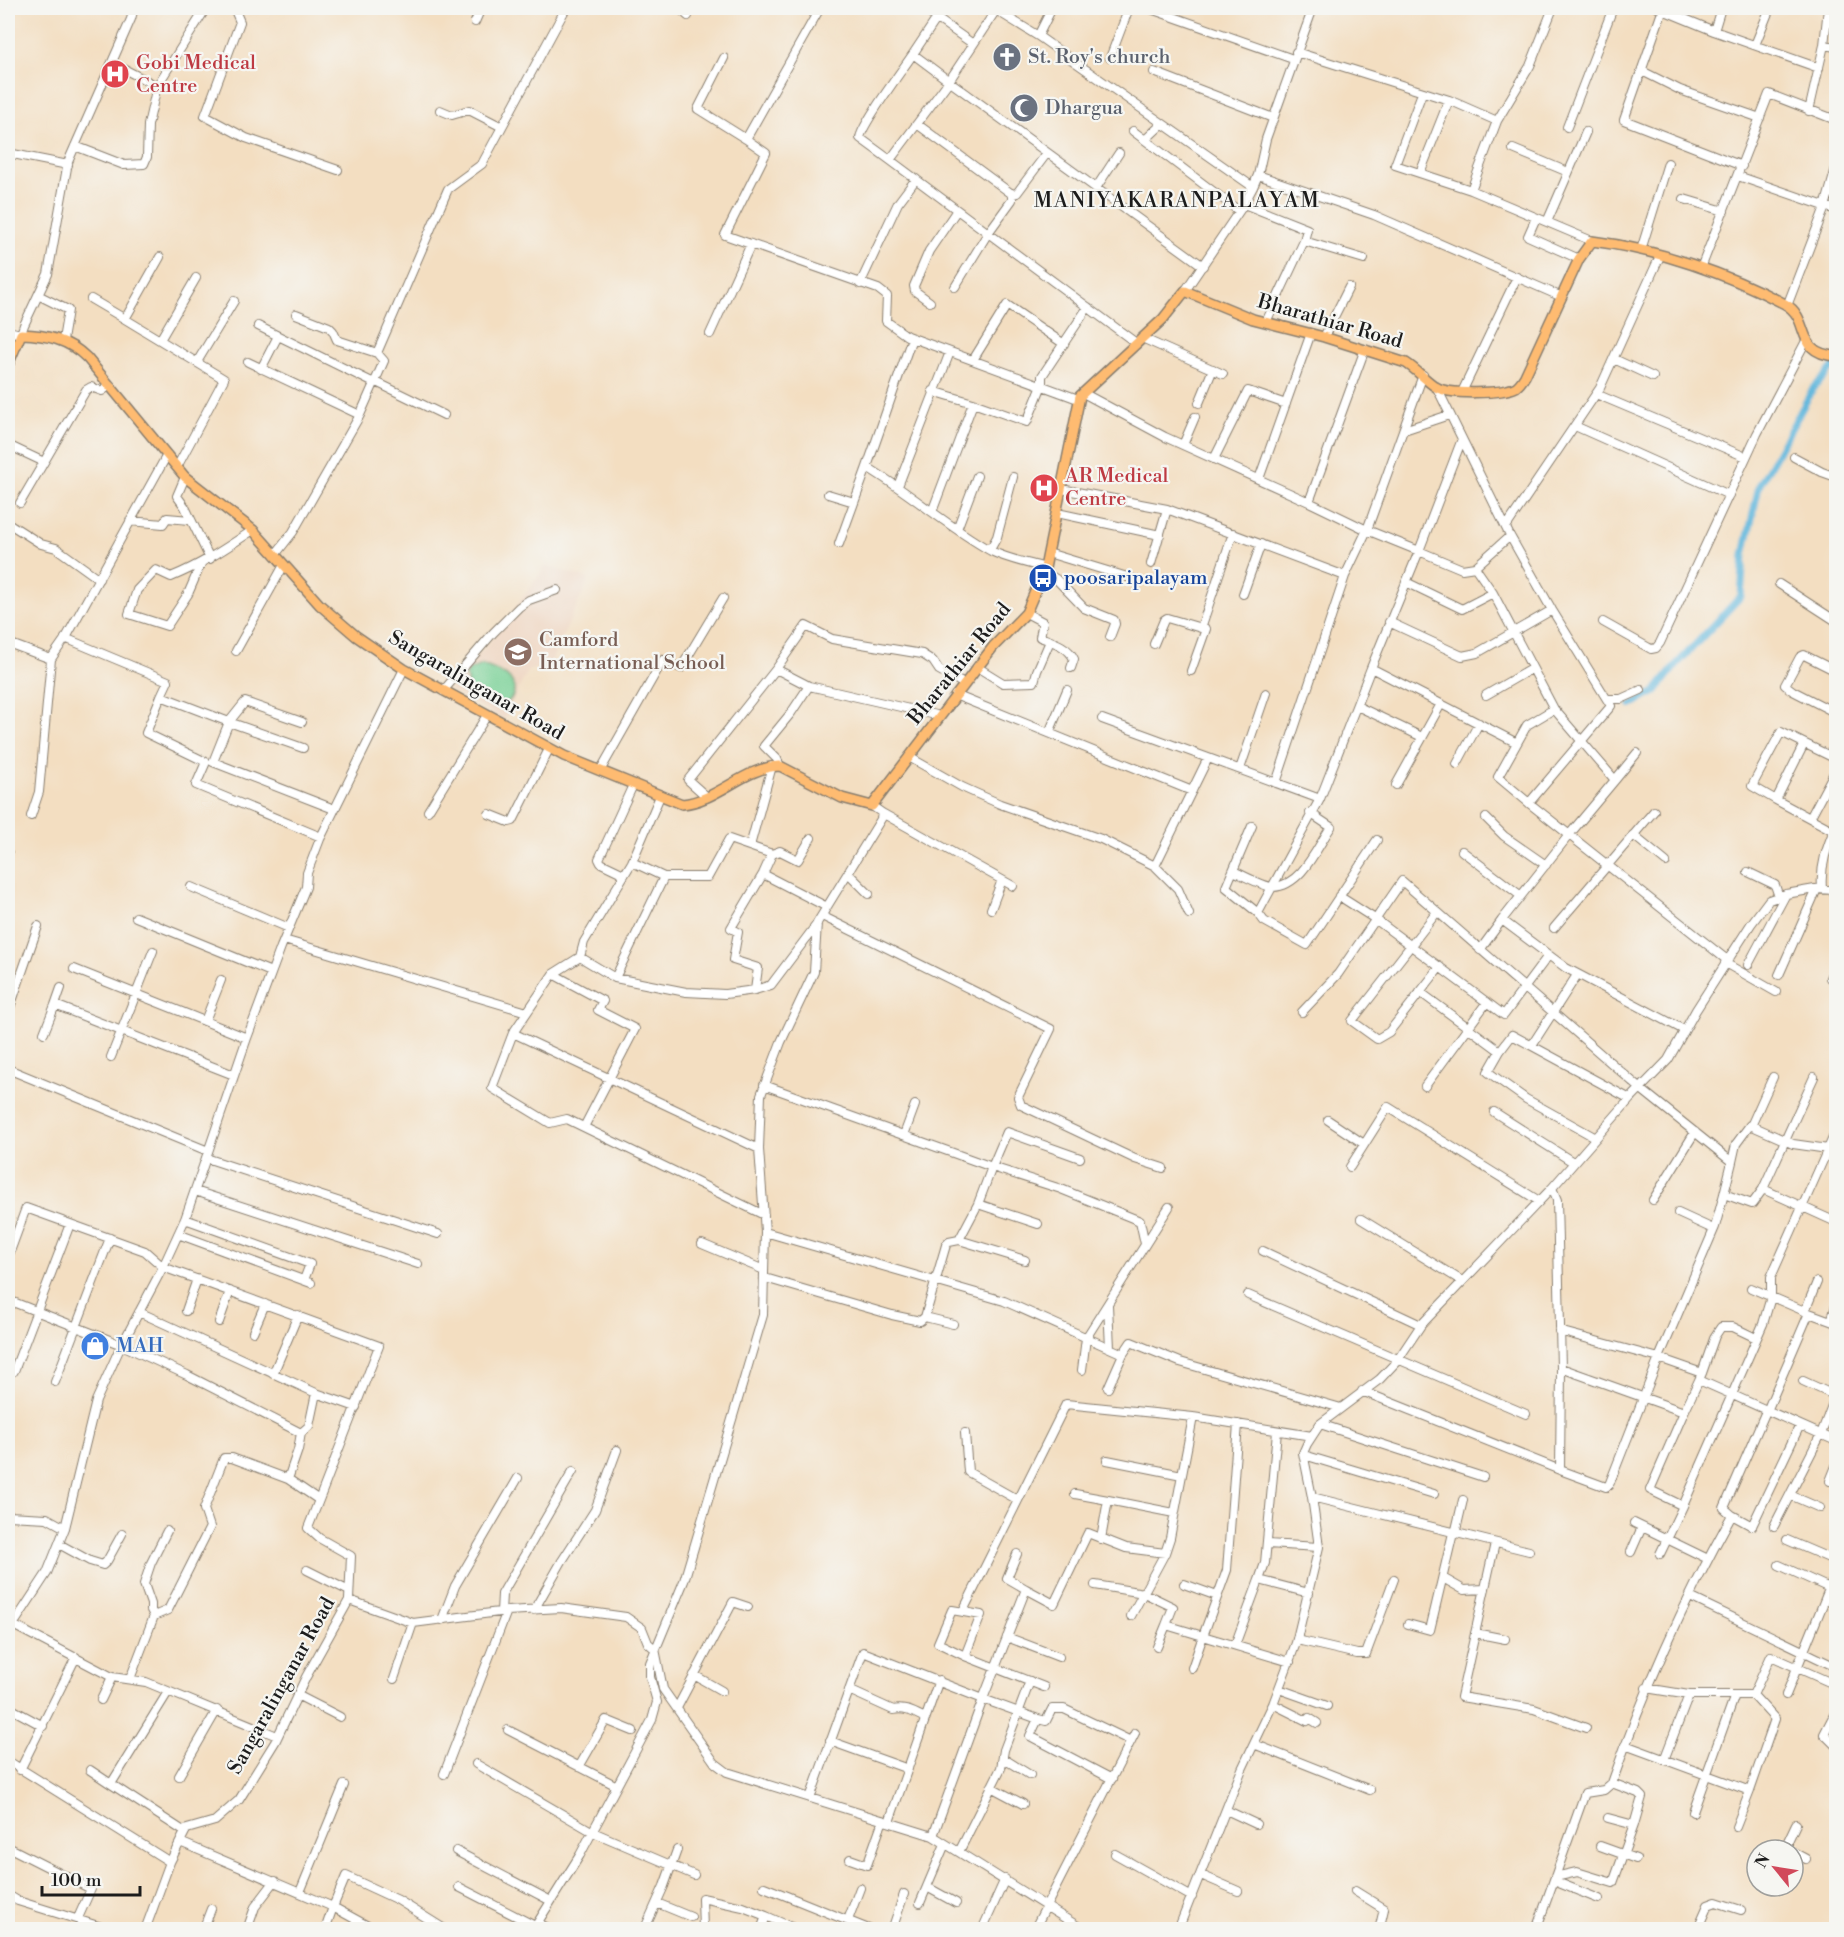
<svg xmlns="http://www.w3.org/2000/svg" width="1844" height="1937" font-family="'Libre Bodoni',serif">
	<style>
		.built { fill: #eed1bb }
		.pitch { fill: #78d095; stroke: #4a7658; stroke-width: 1.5 }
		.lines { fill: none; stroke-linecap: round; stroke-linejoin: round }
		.canal { stroke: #5fb6dc; stroke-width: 7 }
		.minor-casing { stroke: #887d6e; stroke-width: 10 }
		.major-casing { stroke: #887d6e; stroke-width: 12 }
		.minor { stroke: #fff; stroke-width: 8 }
		.major { stroke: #febb71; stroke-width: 9 }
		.labels { text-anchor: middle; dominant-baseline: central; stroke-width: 4.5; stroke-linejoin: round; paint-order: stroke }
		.worship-label { font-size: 20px; fill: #5b616d; stroke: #f6f6f2; text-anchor: start }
		.health-label { font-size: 20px; fill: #be3a42; stroke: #f6f6f2; text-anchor: start }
		.street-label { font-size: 20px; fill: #1c1c1c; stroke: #f6f6f2 }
		.transit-label { font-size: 20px; fill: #164399; stroke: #f6f6f2; text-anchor: start }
		.education-label { font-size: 20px; fill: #785e54; stroke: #f6f6f2; text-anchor: start }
		.shop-label { font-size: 20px; fill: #366cbe; stroke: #f6f6f2; text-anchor: start }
		.neighbourhood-label { font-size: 21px; letter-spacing: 1.5px; fill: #1c1c1c; stroke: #f6f6f2 }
	</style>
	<rect width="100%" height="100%" fill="#f6f6f2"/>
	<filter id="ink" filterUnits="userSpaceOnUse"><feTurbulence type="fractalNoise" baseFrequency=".0167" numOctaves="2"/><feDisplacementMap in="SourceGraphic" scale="12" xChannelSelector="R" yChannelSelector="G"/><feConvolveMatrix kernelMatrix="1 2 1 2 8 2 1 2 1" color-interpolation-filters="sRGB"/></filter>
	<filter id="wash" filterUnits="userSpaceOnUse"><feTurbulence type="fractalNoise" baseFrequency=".008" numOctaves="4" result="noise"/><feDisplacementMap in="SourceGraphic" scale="24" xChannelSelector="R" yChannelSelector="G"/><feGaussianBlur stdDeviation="1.35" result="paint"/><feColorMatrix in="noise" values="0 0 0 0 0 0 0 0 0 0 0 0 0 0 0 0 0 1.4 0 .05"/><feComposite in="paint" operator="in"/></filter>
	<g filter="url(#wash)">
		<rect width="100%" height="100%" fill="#f3dec1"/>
		<path class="built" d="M546 566 589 579 549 666 528 670 504 719 450 690 493 638Z"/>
		<path class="pitch" d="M482 665C495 670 520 677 513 695 510 702 505 705 499 707L469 690 466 676 469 670Z"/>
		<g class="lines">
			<path class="canal" d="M1631 705 1655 692 1677 664 1741 596 1744 555 1759 486 1813 389 1834 366H1836"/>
		</g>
	</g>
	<g filter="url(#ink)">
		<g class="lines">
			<g class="minor-casing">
				<path id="minor" d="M234 8 240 22 205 116 246 138 338 170
					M679 8 688 16
					M820 8 746 139 766 153 725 235 878 289 887 296 886 321 907 336 1078 399
					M922 8 973 44
					M998 8 996 10 1038 36 1253 187
					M1148 8 1293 59
					M1658 8 1714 31 1819 68
					M1663 9 1624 120 1742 166
					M996 10 949 81 913 54C903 69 862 124 860 138L890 160 949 81 1203 266
					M475 22 481 8
					M1714 31 1721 8
					M1038 36 1052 8
					M1755 45 1770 8
					M1824 45 1836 47
					M1296 52 1449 100 1497 121
					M913 54 937 18
					M724 58 698 109 746 139
					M1110 58 1129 8
					M112 63 157 86 206 8
					M1642 71 1680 90 1760 118
					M1154 72 1273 118
					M1422 93 1395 165 1471 190 1592 241
					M440 110 452 115 469 110 502 127
					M1809 111 1824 45 1828 8
					M917 124 1012 194
					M1567 127 1613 8
					M1133 131 1145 140 1162 124
					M1145 140 1239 211
					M75 146 124 165 144 164 147 157 148 125 157 86
					M1513 149 1568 172
					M8 153 68 165
					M890 160 1136 343
					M1420 173 1449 100
					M1258 175 1374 215 1562 297
					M1738 176 1836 210
					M1096 188 1119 153
					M1471 190 1497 121 1530 66 1553 8
					M1684 199 1724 211
					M1244 204 1307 229 1304 241
					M1536 218 1528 236 1579 259
					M1547 222 1586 132
					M1641 250 1668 163
					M160 257 125 319 224 379 177 467
					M1701 268 1769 94 1836 120
					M860 284 898 203 916 179
					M955 287 988 233 1012 200V194L1017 193 1047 153
					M1185 291 1244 204 1253 187 1258 175 1266 139 1313 8
					M38 295 68 310 63 340
					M91 299 125 319
					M930 302 915 291 914 286 929 251 957 210
					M1787 306 1825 207 1836 168
					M296 314 329 327 333 331 337 340 377 353
					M1266 322 1304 241 1364 259
					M258 326 374 383
					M8 331 21 334 24 325 48 274 68 162 131 19 134 8
					M710 334 751 244
					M1324 337 1349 287
					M912 338 867 467C910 493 948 527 991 551 1007 559 1028 563 1045 568
					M1142 338 1223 374
					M160 340 196 278
					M1365 349 1309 502 1367 530 1419 551 1462 439
					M1614 359 1653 377
					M973 360 1007 305 1064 344
					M197 362 234 301
					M248 362 360 415
					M261 369 278 336
					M374 381 444 415
					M1437 388 1510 536 1552 610 1611 706 1529 803 1727 960
					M933 391 973 403
					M1462 392 1517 277
					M1083 393 1165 437 1309 502
					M1596 394 1746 457
					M1199 403 1213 369
					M1575 426 1729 495
					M1404 430 1449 415
					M8 445 44 462 86 390 91 387 102 391 110 385
					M1183 445 1195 417
					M1794 457 1822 472 1836 477
					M1214 459 1248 391 1286 404
					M185 477 177 496 185 507 210 559
					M1259 479 1311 333
					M898 486 950 352
					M1061 489 1167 509 1345 576 1276 783
					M828 494 854 502
					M20 503 44 462
					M932 512 973 403 1027 422 1042 385V376L1088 307
					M1057 513 1160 535
					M130 521 163 524 167 518 190 520
					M8 523 41 544 56 548 99 579
					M1506 527 1600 388 1660 256
					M957 529 977 476
					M839 544 867 467
					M988 548 992 546 997 537 1013 477
					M1048 553 1134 579
					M275 555 293 532 360 415 384 361 377 353 448 189 482 164 566 8
					M201 564 188 594 167 626 129 614 137 590 156 570 171 577C201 565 226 548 253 530
					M1151 564 1167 509
					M1044 572 1056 579 1084 608 1114 620 1115 624 1110 637
					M1345 576 1367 530 1423 375
					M1406 582 1462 609 1493 593
					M1779 584 1836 621
					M1243 594 1261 544
					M1026 613 1043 622 1040 637C1053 642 1068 646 1074 659L1071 668
					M1389 622 1462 656 1477 653 1552 610
					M1603 622 1651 649 1656 648 1660 643 1757 434 1807 339
					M65 638 168 681 161 696 229 722 213 762 334 809
					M8 643 51 659
					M1154 644 1164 620 1167 618 1201 628
					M236 651 284 565
					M977 667 1003 683 1034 682 1037 671 1050 641
					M1371 668 1419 551 1462 569 1475 567
					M776 669 809 686 940 716
					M1191 671 1206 629 1201 628 1233 533
					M1836 671 1804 655 1800 657 1785 685 1793 691 1836 713
					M443 691 493 633 519 607 529 600 557 590
					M955 695 1192 791
					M1486 695 1531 669
					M161 696 146 733 206 762 196 785 321 837
					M1607 699H1621L1641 690
					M1357 706 1422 737
					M1102 719 1320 799
					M302 722 245 702 229 722 303 748
					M1049 733 1067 690
					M1517 743 1498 777 1529 803
					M1804 744 1776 800 1752 786 1781 732 1836 759
					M909 757 962 787 1000 804 1101 839 1155 866 1178 889 1189 914
					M1457 764 1479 723
					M780 766 777 759 764 746 791 713 809 686
					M1240 769 1266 693
					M600 771 663 660 681 668 723 598
					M1615 780 1637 753
					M1396 785 1441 704
					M660 796 632 862 584 942 580 957 615 978 686 992 725 994 755 990 771 985 817 924
					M707 797 688 780 776 669 806 626 832 639 922 654 933 661 939 670 964 684
					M1776 800 1834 831
					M428 811 487 715
					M882 813 1013 886
					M489 814 509 822 513 821 549 749
					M31 816 39 792 51 659 67 636 167 455
					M1486 818 1504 836 1546 865
					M1810 818 1836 769
					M1252 826 1226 887 1258 913 1264 921 1307 945 1377 840
					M1633 835 1666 862
					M750 846 772 766
					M1462 851 1521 896
					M8 854V853
					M772 854 780 851 798 860 811 838
					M632 862 664 877
					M1155 866 1208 758
					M1233 871C1243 875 1264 887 1273 887 1302 886 1317 847 1331 827L1310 813
					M1748 872 1775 885 1779 897
					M848 873 869 894
					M624 874 601 863 599 859 633 785
					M763 874 827 907
					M191 887 289 928
					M1822 889C1820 865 1827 847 1836 825
					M1339 896 1375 919 1504 1015 1548 956
					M991 909 1002 880
					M1437 912 1352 1021 1377 1039 1389 1032 1440 967
					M1258 913 1320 799 1371 668 1517 743 1527 725 1554 709
					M822 916 1051 1029 1018 1097 1021 1105 1135 1159 1163 1168
					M136 917 271 972
					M1502 920 1569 835 1615 780 1554 709 1493 593 1475 567 1510 536
					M1554 928 1654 811
					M284 940 527 1012
					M1480 950 1502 920 1566 968 1684 1030
					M580 957 553 974 513 1033 492 1088 550 1123 567 1119 764 1215
					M1725 963 1776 992
					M1748 965 1786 894
					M74 969 247 1038
					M553 974 603 1001 598 1010 635 1029 584 1127
					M1779 975 1817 889
					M615 978 664 877H708L729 839 772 854 763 874 731 928 738 932 733 960 758 968 755 990
					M1830 978 1836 965
					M1420 992 1500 1051 1512 1035 1630 1099
					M55 1005 61 988
					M1302 1012 1338 974 1402 881 1641 1089 1732 1162 1736 1144 1750 1125 1793 1144 1828 1149 1836 1153
					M8 1013 38 926
					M205 1021 221 980
					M44 1033 55 1005 234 1075
					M513 1033 759 1149
					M1532 1045 1577 975
					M1500 1051 1488 1072 1526 1099 1596 1138
					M111 1057 153 951
					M8 1069 208 1151
					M764 1085 992 1167 978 1204 1038 1224
					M1425 1086 1487 1002
					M1494 1112 1573 1162
					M1328 1120 1364 1144
					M1751 1126 1773 1077
					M904 1135 915 1105
					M206 1158 438 1234
					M1080 1158 1007 1132 992 1167 1061 1189 1140 1221 1145 1244
					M1732 1162 1724 1194 1752 1204 1763 1189 1836 1222
					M1350 1167 1388 1107 1539 1201
					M1552 1188 1557 1200 1561 1368 1560 1470 1606 1487 1609 1485 1659 1358 1702 1373 1699 1380 1836 1441
					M1763 1189 1814 1077
					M195 1191 418 1264
					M1653 1200 1695 1132
					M1678 1213 1713 1229
					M185 1219 310 1264 304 1280
					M1361 1219 1462 1281
					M765 1232 1004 1301 1123 1354 1131 1342 1180 1362 1341 1408
					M178 1234 311 1283
					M959 1240 978 1204
					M702 1244 764 1270
					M1263 1251 1421 1325
					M8 1257 26 1208 145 1251 163 1267 379 1346 319 1500
					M765 1278 892 1315 920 1321 925 1317 953 1324
					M1751 1288 1809 1313
					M1248 1295 1526 1414
					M8 1300 122 1345 187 1375 301 1433 298 1450 288 1479 319 1500 308 1528 319 1538 351 1556 349 1600
					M1108 1305 1110 1348
					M186 1311 197 1279
					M1805 1311 1817 1282
					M139 1312 316 1393
					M925 1317 946 1245 949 1242 959 1240 1025 1260
					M1831 1321 1836 1306
					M219 1322 230 1291
					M1559 1331 1659 1358 1715 1227 1724 1194
					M253 1332 265 1304
					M1561 1368 1684 1412
					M1082 1370 1086 1338 1169 1207
					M14 1371 70 1224
					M1702 1373 1715 1336 1721 1327H1733L1756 1338
					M273 1374 298 1315
					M1803 1381 1836 1396
					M55 1382 110 1238
					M1108 1388 1123 1354
					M1362 1391 1560 1470
					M1767 1411 1809 1313 1836 1323
					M1320 1424 1483 1477
					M1277 1431 1265 1563 1259 1580 1309 1593
					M301 1433 309 1426 316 1393 356 1407
					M965 1433 968 1472 1018 1500
					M1304 1455 1434 1494
					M1107 1460 1182 1475
					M1830 1481 1836 1466
					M1075 1494 1108 1500
					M1790 1495 1820 1508
					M1312 1497 1529 1551
					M1683 1506 1650 1490 1684 1412 1699 1380
					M1732 1515 1752 1526 1800 1425
					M8 1516 47 1518 65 1528 96 1401 119 1350 163 1267 185 1219 247 1038 281 947 306 887 307 873 320 839 404 669
					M1634 1523 1708 1559
					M1774 1526 1821 1434 1836 1395
					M65 1528 47 1573 13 1625 112 1677 146 1682 277 1736
					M1455 1534 1463 1500
					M1101 1539 1108 1500 1174 1513
					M1787 1540 1836 1561
					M1495 1543 1461 1697 1534 1709 1586 1728
					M59 1544 90 1561 103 1565 107 1561 122 1534
					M1267 1544 1319 1547
					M1631 1552 1642 1527
					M1017 1554 1007 1578 1026 1589
					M1660 1554 1683 1506 1763 1324 1771 1297V1277L1836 1131
					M1779 1565 1836 1591
					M307 1570 349 1591
					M1443 1578 1464 1590 1485 1589
					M1184 1584 1217 1596
					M1095 1585 1144 1593 1173 1607 1166 1625 1203 1636 1227 1570 1238 1424
					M1690 1597 1836 1667
					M534 1610 562 1561 595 1510 617 1450
					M963 1611 1066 1404 1193 1417 1312 1436
					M501 1612 502 1594 573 1471
					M154 1616 168 1610 210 1527 204 1509 224 1458H232L288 1479
					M1131 1616 1165 1553
					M442 1620 455 1586 518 1478
					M1408 1624 1430 1630 1453 1533
					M1475 1633 1505 1639
					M8 1634 13 1625
					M1007 1637 1059 1657
					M1297 1640 1357 1654H1366L1394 1579
					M1235 1645 1259 1580
					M1157 1647 1166 1625
					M965 1656 981 1615 952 1610 938 1643 965 1656 1044 1687
					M1192 1668 1203 1636 1290 1662
					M694 1675 722 1691
					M130 1679 154 1616 151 1610V1604L144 1584 151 1563 167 1531
					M394 1679 413 1623
					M1646 1688 1689 1695H1753L1771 1656 1836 1685
					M1279 1689 1327 1706
					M849 1690 893 1710C905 1707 915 1713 925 1718
					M168 1692 111 1784 185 1832
					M297 1695 340 1717
					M1786 1695 1836 1572
					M101 1700 112 1677
					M1273 1704 1307 1721 1309 1718 1317 1723
					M8 1707 43 1726
					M677 1708 733 1602 748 1607
					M1836 1711 1824 1734 1836 1746
					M1038 1719 1046 1721 1052 1709H1064L1131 1741
					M508 1730 617 1786
					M830 1741 908 1769
					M1254 1744 1370 1790
					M1625 1745 1750 1791 1775 1719 1753 1695
					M1004 1759 1030 1775
					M1664 1760 1689 1695
					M8 1761 170 1862
					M476 1764 593 1832 694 1875
					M579 1767 606 1720 633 1731
					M20 1770 76 1657
					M90 1770 111 1784
					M444 1774 507 1611
					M179 1776 217 1710
					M1112 1779 1030 1736 1038 1719 983 1699 1026 1589 1054 1604 1088 1533 1126 1548 1165 1553 1170 1538 1193 1417
					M1612 1783 1638 1793 1642 1797 1634 1825
					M991 1787 1023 1804
					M810 1798 863 1652 983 1699 933 1836
					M1226 1810 1256 1824
					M1693 1812 1735 1695
					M889 1822 939 1680
					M1736 1827 1750 1791
					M180 1842 333 1907 325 1930
					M1600 1846 1636 1859
					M8 1847 91 1889 78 1918
					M1788 1850V1841L1796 1824
					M456 1851 551 1901
					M959 1852 1001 1768 1004 1750 1030 1681
					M1793 1852 1806 1859
					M1115 1854 1192 1897
					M850 1859 867 1865 883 1820
					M1201 1875 1238 1891
					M1555 1877 1577 1872 1613 1883 1634 1825 1608 1818
					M1554 1881 1599 1899
					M459 1887 535 1926 538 1923 552 1930
					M764 1887 871 1930
					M927 1887 956 1903
					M1355 1891 1384 1909 1379 1930
					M300 1892 344 1785
					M8 1895 18 1901 111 1930
					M657 1903 691 1917
					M920 1903 945 1844
					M848 1920 860 1888
					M646 1926 664 1886 677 1850
					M145 1930 170 1862 185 1832 187 1829 215 1821 239 1800 275 1742 306 1677 349 1600 413 1623 507 1611 561 1608 626 1617 642 1628 648 1643 655 1649 663 1689 715 1763 727 1772 933 1836 1084 1930
					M203 1930 211 1909
					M247 1930 255 1907 275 1881
					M375 1930 333 1907 346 1876 398 1900 446 1930
					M533 1930 580 1855 652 1720 657 1702 650 1677V1663L684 1581 763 1315 765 1232 759 1149 761 1095 781 1042 814 972 817 923 881 819 882 813 872 806
					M703 1930 702 1898 743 1907 766 1916
					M761 1930 766 1916 798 1930
					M892 1930 904 1894
					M982 1930 1005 1879
					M1034 1930 1135 1733
					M1178 1930 1242 1769 1273 1704 1296 1643 1319 1547 1312 1497 1303 1453 1307 1444 1320 1424 1380 1379 1397 1361 1421 1325 1552 1188 1630 1099 1668 1060 1696 1010 1751 924 1769 900 1786 894 1815 889 1836 890
					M1536 1930 1585 1793 1604 1790 1612 1783C1644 1690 1684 1601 1732 1515L1724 1508 1766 1411
					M1697 1930 1708 1905 1716 1902 1741 1910"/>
			</g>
			<g class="major-casing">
				<path id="major" d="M8 365 21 334C47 335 68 339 87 358L185 477 253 530 320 605 356 636 404 669 564 756 682 804C718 801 744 767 780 766L842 798 872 806 993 647 1026 613 1045 568 1080 396 1163 319 1185 291 1253 319 1324 337 1406 363C1417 370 1425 380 1436 387 1448 395 1502 394 1516 387 1520 384 1522 381 1525 376L1579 259 1592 241C1657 249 1728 274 1785 304 1812 319 1793 353 1836 356"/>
			</g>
			<use href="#minor" class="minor"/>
			<use href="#major" class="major"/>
		</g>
	</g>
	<defs>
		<g id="church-disc" transform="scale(1.5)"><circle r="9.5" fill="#6b7280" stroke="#f6f6f2"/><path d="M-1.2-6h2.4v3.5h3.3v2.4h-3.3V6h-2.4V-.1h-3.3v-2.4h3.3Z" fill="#fff"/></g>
		<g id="hospital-disc" transform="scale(1.5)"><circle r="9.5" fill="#e0444e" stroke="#f6f6f2"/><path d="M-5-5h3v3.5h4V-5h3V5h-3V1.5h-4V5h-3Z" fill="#fff"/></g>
		<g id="mosque-disc" transform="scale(1.5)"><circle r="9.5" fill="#6b7280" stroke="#f6f6f2"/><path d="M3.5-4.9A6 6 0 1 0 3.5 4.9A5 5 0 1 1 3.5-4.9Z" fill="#fff"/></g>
		<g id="bus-disc" transform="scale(1.5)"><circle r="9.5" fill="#1a4fb4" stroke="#f6f6f2"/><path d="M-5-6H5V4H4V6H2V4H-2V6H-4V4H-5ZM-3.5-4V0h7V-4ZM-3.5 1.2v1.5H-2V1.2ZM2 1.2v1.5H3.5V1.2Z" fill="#fff"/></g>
		<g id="school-disc" transform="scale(1.5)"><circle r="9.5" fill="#8d6e63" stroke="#f6f6f2"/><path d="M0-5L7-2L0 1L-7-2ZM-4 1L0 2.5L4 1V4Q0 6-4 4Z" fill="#fff"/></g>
		<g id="shop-disc" transform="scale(1.5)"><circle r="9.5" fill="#3f7fe0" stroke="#f6f6f2"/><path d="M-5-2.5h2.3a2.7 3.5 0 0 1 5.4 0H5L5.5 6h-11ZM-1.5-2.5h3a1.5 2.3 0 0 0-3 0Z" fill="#fff"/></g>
	</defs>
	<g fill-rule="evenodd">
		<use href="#church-disc" x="1007" y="57"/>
		<use href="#hospital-disc" x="115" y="74"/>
		<use href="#mosque-disc" x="1024" y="108"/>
		<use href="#hospital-disc" x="1044" y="488"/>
		<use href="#bus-disc" x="1043" y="578"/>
		<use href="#school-disc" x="518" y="652"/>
		<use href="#shop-disc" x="95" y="1346"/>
	</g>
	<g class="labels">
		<g class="worship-label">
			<text x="1028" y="57">St. Roy's church</text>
			<text x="1045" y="108">Dhargua</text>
		</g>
		<g class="health-label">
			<text x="136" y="63">Gobi Medical<tspan x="136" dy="23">Centre</tspan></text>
			<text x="1065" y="476">AR Medical<tspan x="1065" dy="23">Centre</tspan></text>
		</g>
		<g class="street-label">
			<text transform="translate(1330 322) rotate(16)">Bharathiar Road</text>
			<text transform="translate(960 664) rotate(-51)">Bharathiar Road</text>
			<text transform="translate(476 686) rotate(30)">Sangaralinganar Road</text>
			<text transform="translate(282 1686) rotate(-61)">Sangaralinganar Road</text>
		</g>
		<g class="transit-label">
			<text x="1064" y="578">poosaripalayam</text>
		</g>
		<g class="education-label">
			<text x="539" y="640">Camford<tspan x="539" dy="23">International School</tspan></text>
		</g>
		<g class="shop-label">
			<text x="116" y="1346">MAH</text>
		</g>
		<g class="neighbourhood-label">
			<text x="1177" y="201">MANIYAKARANPALAYAM</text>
		</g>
	</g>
	<rect width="1844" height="1937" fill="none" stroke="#f6f6f2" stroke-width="30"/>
	<g transform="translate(1775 1868) rotate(300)"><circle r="28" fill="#f6f6f2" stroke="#9f9f9c" stroke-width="1.5"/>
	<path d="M0-4.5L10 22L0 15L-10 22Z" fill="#d1495b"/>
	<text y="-9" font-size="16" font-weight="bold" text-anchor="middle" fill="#1c1c1c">N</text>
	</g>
	<path d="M42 1886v9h98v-9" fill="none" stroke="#1c1c1c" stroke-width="3"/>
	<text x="51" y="1886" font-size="18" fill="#1c1c1c" stroke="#f6f6f2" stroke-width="4.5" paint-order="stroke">100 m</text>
</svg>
